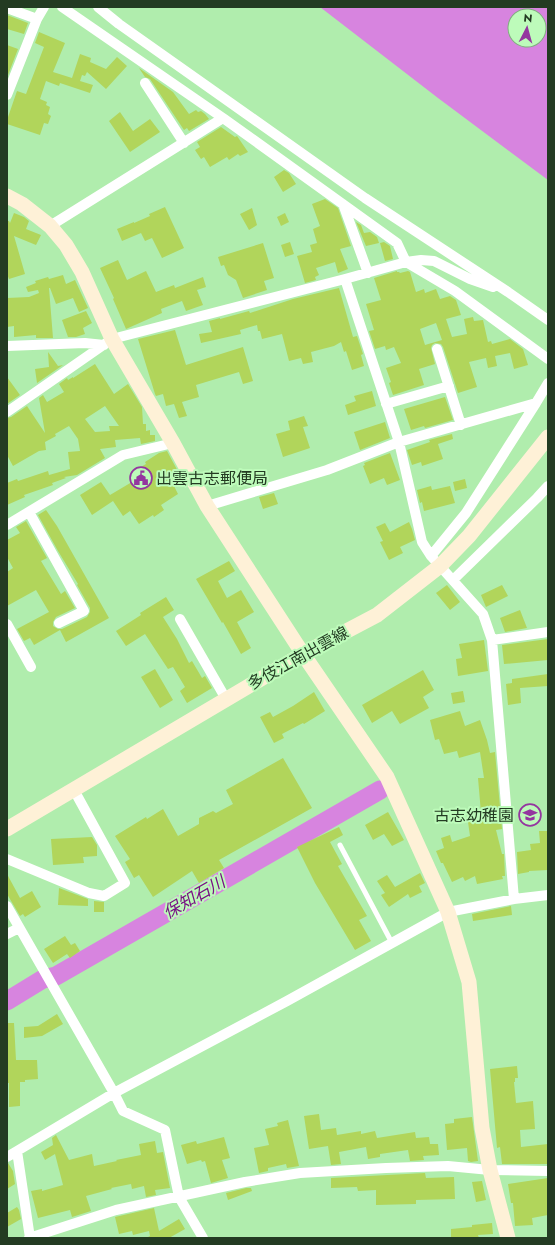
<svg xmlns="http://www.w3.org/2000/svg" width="555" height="1245" font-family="Jost,'Noto Sans JP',sans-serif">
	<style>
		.water { fill: #d784df; fill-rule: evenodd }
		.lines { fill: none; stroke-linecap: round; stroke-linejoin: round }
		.river { stroke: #d784df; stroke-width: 19 }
		.building { fill: #b1d55b; fill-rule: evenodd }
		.lane { stroke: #fff; stroke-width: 5 }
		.street { stroke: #fff; stroke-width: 10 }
		.secondary { stroke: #fef1d7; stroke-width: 15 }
		.labels { text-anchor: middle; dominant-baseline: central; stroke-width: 4; stroke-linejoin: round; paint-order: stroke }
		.poi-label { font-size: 16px; fill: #233b22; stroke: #bdfbba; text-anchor: start }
		.street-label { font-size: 16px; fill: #233b22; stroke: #bdfbba }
		.water-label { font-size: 17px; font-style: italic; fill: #781083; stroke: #bdfbba }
	</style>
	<rect width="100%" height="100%" fill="#b0edad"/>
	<path class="water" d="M320 7H548V180L438 98ZM515 16H539V40H515Z"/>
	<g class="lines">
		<path class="river" d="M7 1001 43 979 56 976 380 790"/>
	</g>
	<path class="building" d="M7 15 28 23 24 34 7 29Z
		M39 32 65 43 53 72 72 78 80 54 91 58 90 62 106 69 117 57 127 66 106 89 87 72 85 76 82 75 80 81 93 85 90 93 60 83 59 86 46 81 40 99 47 102 46 105 50 107 48 114 51 116 48 124 44 123 40 135 7 124V120L17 91 26 94 44 47 35 43Z
		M7 45 18 49 8 75H7Z
		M139 68 173 92 189 114 196 110 198 112 201 111 205 114 209 119 189 131 187 128 184 130 150 79 145 77Z
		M120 112 133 131 150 119 160 132 130 152 109 121Z
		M221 127 235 137 237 136 248 152 240 156 238 154 229 160 227 157 210 167 204 157 201 159 195 150 200 147 197 142Z
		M284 170 289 173 296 184 283 192 274 177Z
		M325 199 338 208 351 246 340 249 348 269 338 273 335 262 316 268 319 275 315 277 316 280 305 283 297 256 312 252 310 245 317 243 313 229 320 226 312 204Z
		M165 207 184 248 162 258 152 238 145 241 141 233 122 241 117 229 134 222V223L150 216 149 214Z
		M252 208 257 225 249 230 240 214Z
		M14 213 24 217 29 221 26 229 41 235 36 245 14 236 25 274 9 279 7 274V221H9L10 223Z
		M285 213 289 222 281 226 277 217Z
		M356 222 361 225 364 233 370 232 377 237 379 243 366 246Z
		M290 242 294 254 285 257 281 245Z
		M384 242 390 246 393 259 385 261 380 243Z
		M263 243 274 278 264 281 267 290 243 298 236 280 228 275 224 265 221 266 218 257Z
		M118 260 127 280 146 271 156 292 174 285 175 288 203 277 206 287 197 290 203 305 186 311 182 301 161 309 162 313 126 329 113 299 114 298 100 268Z
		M397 271V272H399L400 273 408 271 410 272 416 292 424 289 425 293 436 289 440 299 450 296 456 300 461 315 446 319 452 337 467 334 464 319 473 317 474 321 483 320 488 342 491 341 492 344 510 339 523 349 528 365 514 369 510 353 495 356 497 366 488 368 486 358 469 362 477 387 458 393 443 347 441 344 435 343 432 345 431 348 435 364 419 369 424 385 393 395 389 383 391 382 386 368 401 363 394 347 386 350 385 346 375 349 369 331 374 330 366 304 381 300 374 278ZM436 323 442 340 425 345 420 329Z
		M63 275 66 284 75 280 88 308 79 312 73 298 56 304 50 288H49L53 338H36V335L14 337V326L7 327V298L29 297 39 293 38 290 28 292 26 287 36 283 35 281 48 277 49 279Z
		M339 288 353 337 357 336 363 354 361 355 364 366 352 370 346 351 344 352 341 342 334 346 311 352 313 362 303 364 301 358 289 361 282 334 262 339 260 331H258L257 325 240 330 241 334 201 343 199 334 212 332 209 321 220 318V319L249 311 250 313 293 299Z
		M86 311 92 323 83 328 85 334 76 337H68L62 320Z
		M175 330 186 365 243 347 253 381 243 384 239 372 196 385 199 397 182 402 187 416 179 418 174 404 166 406 163 394 156 396 155 394 138 339Z
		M48 352 58 366 63 365 37 383 35 369 49 367Z
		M95 364 114 394 128 384 142 407 143 424H146V431L150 430V435H155V441L141 444 140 438 115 440 116 447 100 449 105 458 77 475 64 477 66 478 52 483 53 485 24 495 25 497 7 505V483L17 479 18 481 48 471 49 475 70 469 68 452 80 451 78 439 69 426 55 434 56 436 45 442 46 450 39 451 13 466 7 455V418L11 417 27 406 45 433 39 398 43 395 47 402 64 392 59 384 67 378 68 380 73 377V378ZM105 406 119 426H109L110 431 95 432 85 419Z
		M7 377 20 395 7 404Z
		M372 391 376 406 348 415 345 405 356 401 354 396Z
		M445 397 453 420 425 428 424 426 411 430 404 409Z
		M304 416 308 426 303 427 310 448 283 457 276 434 290 430 288 421Z
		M385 422 390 438 360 450 354 432Z
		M452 434 453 439 438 444 443 459 422 466 421 462 412 465 407 450 430 442 429 440Z
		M167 451 181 477 172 482 178 494 161 505 164 510 154 517 153 515 139 524 130 511 123 516 113 501 92 515 80 495 101 482 110 495 137 479 132 472 146 464 145 462 159 453Z
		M390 453 400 480 387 485 384 478 370 484 363 466 365 465 364 463Z
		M465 479 467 488 455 491 453 482Z
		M431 486 432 490 450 486 455 503 424 511 422 502 420 503 417 490Z
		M274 493 278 504 263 509 259 497Z
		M46 510 57 526 109 618 66 642 60 630 34 645 30 638 24 641 17 629 49 612 36 590 7 606V572L13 568 7 557V540L20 533 16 527 26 521 47 558 41 561 61 594 65 591 75 608 56 617 53 622V626L58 629H62L87 617 90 612V608L77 585 78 584 58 551 38 515Z
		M409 522 412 529 415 540 400 547 403 553 389 560 380 542 383 541 376 527 385 523 390 532Z
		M229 561 235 571 218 581 227 598 241 590 254 612 237 622 251 648 241 654 223 622 222 623 196 579Z
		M447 585 460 602 450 610 436 593Z
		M502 585 508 596 486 607 481 595Z
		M166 597 174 610 163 617 177 639 189 663 192 661 202 678 205 676 212 688 187 703 180 691 185 687 173 667 168 669 145 634 126 646 116 631 141 615 140 613Z
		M520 610 527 628 505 632 500 618Z
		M548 639V660L504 664 502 645Z
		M484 640 488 671 458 676 456 659 462 658 459 644Z
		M155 669 173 700 160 708 141 677Z
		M423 670 434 690 423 697 429 708 400 724 392 711 372 723 362 705Z
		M548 674V686L520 688 521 703 508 705 506 684 512 683V679Z
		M463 691 465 702 453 704 451 693Z
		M314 692 325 711 304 724 303 723 282 734 284 738 274 743 260 717 270 712 273 717 293 706Z
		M460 711 465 726 480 720 487 740 490 753 495 752 502 829 496 830 502 854H504L505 876H502L503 879 477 884 475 876 465 881 463 877 452 882 443 863H441L436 851 444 848 441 838 450 835 452 842 470 836 467 815 481 813 478 778H484L480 752 459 758 457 751 444 754 439 739 435 740 430 720Z
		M283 758 312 808 219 860 224 868 199 883 192 871 153 897 139 875 134 878 125 862 130 859 115 836 146 817 147 819 163 809 178 836 199 824V818L213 811 216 813 233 804 226 790Z
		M388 812 404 840 392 846 384 834 373 840 365 825Z
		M339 827 343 835 330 842 342 864 338 866 367 916 359 920 371 941 355 950 315 883 297 847Z
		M539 831H548V870L529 871V872L518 874 517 852 531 850 530 844 540 843Z
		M92 837 97 845V856L83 857 84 863 53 865 51 839Z
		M420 873 425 883 419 886 422 892 410 898 408 894 389 907 381 895 385 893 377 881 387 875 395 887Z
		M7 874 20 898 32 891 41 907 25 917 23 914 20 916 7 894Z
		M59 888 88 899V906L58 905Z
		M94 901 104 902V912H94Z
		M511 906 512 915 473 921 472 914Z
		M65 936 71 945 75 943 80 951 70 958 67 954 53 963 44 949Z
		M57 1014 63 1024 42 1036 24 1038V1027L38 1026Z
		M7 1023H14L16 1060H37L38 1079 25 1080V1082H20V1106L9 1107V1083H7Z
		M517 1066 518 1078H515V1082H514L516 1103 533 1101 535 1129 520 1130 521 1147 548 1144V1164H502L500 1147 497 1148 490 1069Z
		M319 1114 321 1130 336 1128 337 1135 361 1131V1134L375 1131 377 1138 415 1132 416 1138 429 1137 430 1144H438L439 1155 423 1156 424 1160 410 1161 408 1150 380 1154V1157L368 1159 366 1147 339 1152 341 1164 331 1165 328 1146 309 1149 304 1116Z
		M472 1117 478 1161 471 1162 468 1161 467 1148 447 1150 445 1124 454 1123V1119Z
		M288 1120 299 1166 287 1168 286 1164 268 1168V1171L259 1173 254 1148 269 1145 265 1129 278 1126 277 1123Z
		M56 1135 69 1160 92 1154 94 1166 117 1161 116 1160 141 1155 139 1144 155 1141 157 1153 163 1152 170 1188 155 1190 156 1195 146 1197 144 1186 132 1189 131 1184 111 1188 112 1189 86 1196 91 1211 72 1217 70 1210 38 1218 31 1191 42 1189V1191L63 1185 55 1154 45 1160 41 1152 53 1145 52 1138Z
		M224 1137 230 1158 222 1160 228 1178 211 1183 205 1161 202 1162 201 1160 187 1164 181 1145 196 1141 197 1144Z
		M7 1163H8L13 1171 15 1184 7 1189Z
		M425 1173 426 1178 454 1177 455 1199 416 1200V1204L376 1205V1190L358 1191 357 1187 331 1188V1178Z
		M548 1178V1215L532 1218 533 1225 515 1226 513 1203H511L508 1184Z
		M482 1181 486 1200 476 1202 472 1182Z
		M246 1188H251L252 1191 228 1200 226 1193Z
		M17 1207 19 1210 21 1219 7 1227V1213Z
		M154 1208 159 1231 179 1219 185 1229 169 1238H146L150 1236 149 1231 133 1235 132 1231 119 1234 115 1217Z
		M492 1223 493 1234 478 1235 479 1238H451V1229L472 1227V1225Z"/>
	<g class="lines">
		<path class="lane" d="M340 845 392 943"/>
		<path class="street" d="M62 7 223 118
			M98 7 119 24 365 198 508 292 548 320
			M7 8 37 19
			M145 83 184 143
			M7 95 37 19 44 7
			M343 204 368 273
			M50 226 223 118 397 243 406 262 455 291 548 359
			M345 279 399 442 422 542 431 556 483 614 492 640 514 899
			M7 346 85 343 104 345
			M437 349 461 425
			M386 404 449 386
			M7 412 112 339 345 279 406 262 421 260 434 261 470 279 493 287
			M207 506 327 470 399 442 536 403 548 383
			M29 512 84 611 59 623
			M7 525 123 455 173 443
			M431 556 466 513 536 403
			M453 580 537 498 548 486
			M180 619 226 699
			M7 624 31 667
			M492 640 548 632
			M7 859 89 893 104 896 125 883 74 790
			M7 906 114 1093 123 1111 165 1130 179 1197 203 1238
			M7 934 19 928
			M17 1151 30 1238
			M7 1157 114 1093 287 1001 448 912 514 899 548 895
			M29 1238 116 1210 245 1182 300 1173 386 1168 448 1166 490 1170 548 1171"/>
		<path class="secondary" d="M7 196 22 204 50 226 66 245 82 272 112 339 173 443 207 506 303 654 387 777 448 912 469 982 482 1128 490 1170 508 1238
			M7 829 303 654 377 615 440 566 469 536 548 437"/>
	</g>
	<defs>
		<g id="civic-ring" transform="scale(1.15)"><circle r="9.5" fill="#bdfbba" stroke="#94369f" stroke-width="1.5"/><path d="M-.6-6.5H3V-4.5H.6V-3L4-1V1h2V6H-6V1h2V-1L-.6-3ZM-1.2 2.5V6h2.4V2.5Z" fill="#94369f"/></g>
		<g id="school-ring" transform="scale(1.15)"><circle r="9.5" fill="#bdfbba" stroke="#94369f" stroke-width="1.5"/><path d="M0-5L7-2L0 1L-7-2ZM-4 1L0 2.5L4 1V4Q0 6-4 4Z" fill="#94369f"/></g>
	</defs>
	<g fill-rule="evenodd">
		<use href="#civic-ring" x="141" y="478"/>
		<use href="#school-ring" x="530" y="815"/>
	</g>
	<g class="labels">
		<g class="poi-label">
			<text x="156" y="478">出雲古志郵便局</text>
			<text x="514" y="815" text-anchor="end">古志幼稚園</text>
		</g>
		<g class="street-label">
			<text transform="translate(298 658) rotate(-29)">多伎江南出雲線</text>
		</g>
		<g class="water-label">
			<text transform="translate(194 897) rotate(-30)">保知石川</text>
		</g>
	</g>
	<rect width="555" height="1245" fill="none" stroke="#233b22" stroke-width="16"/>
	<g transform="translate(527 28) rotate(6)"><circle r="19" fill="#bdfbba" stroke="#7fae7d"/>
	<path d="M0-3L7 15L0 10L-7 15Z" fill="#94369f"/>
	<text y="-6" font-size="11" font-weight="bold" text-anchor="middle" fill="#233b22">N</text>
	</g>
</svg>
